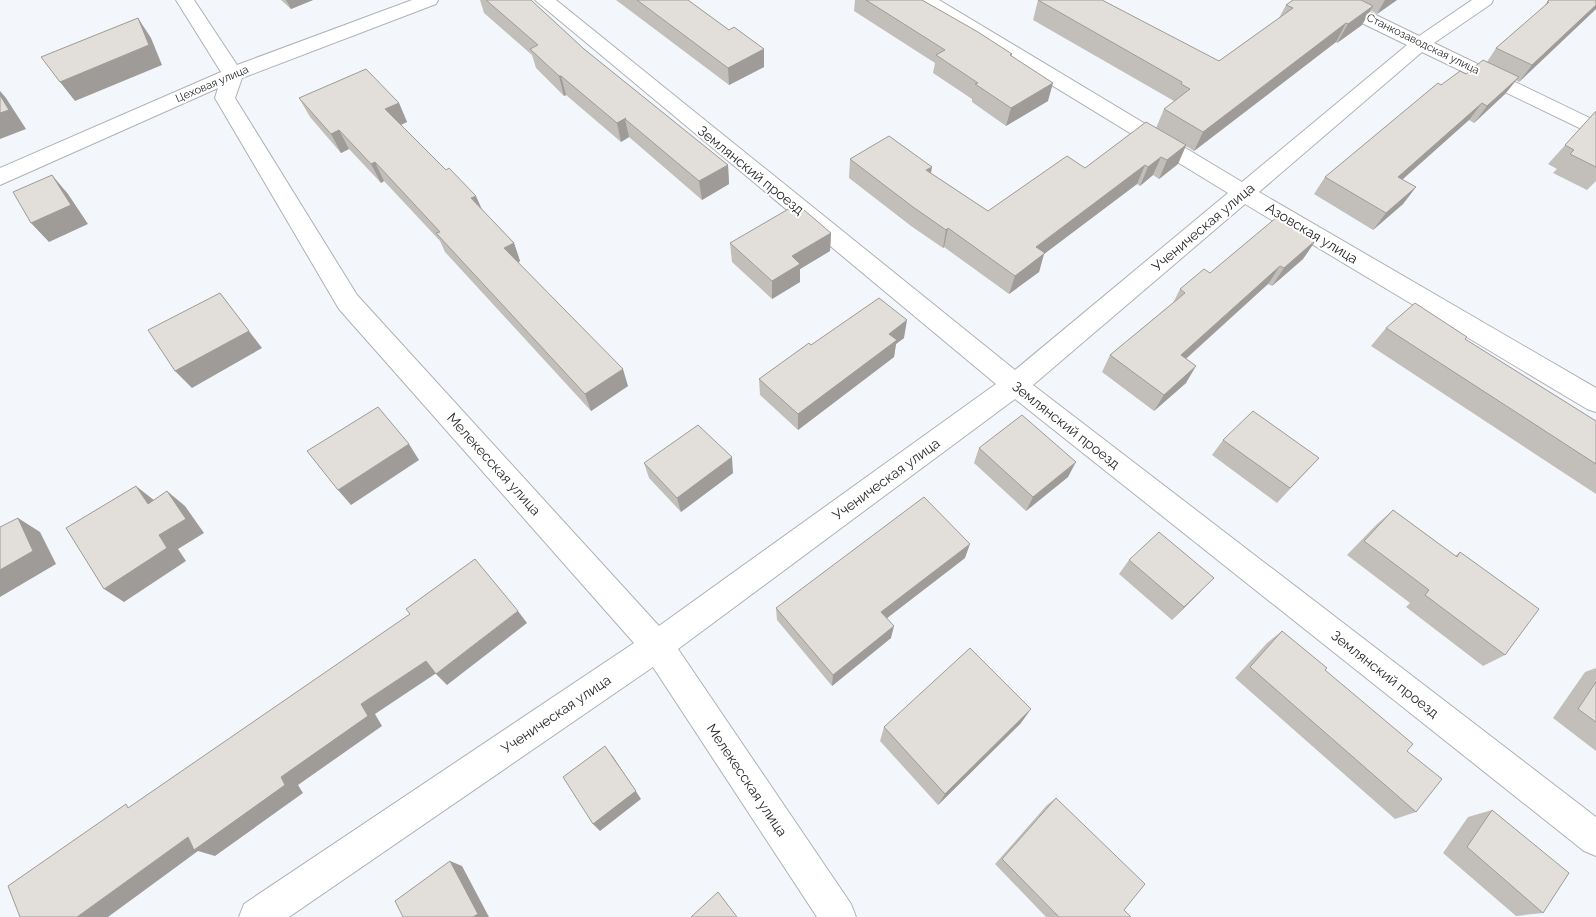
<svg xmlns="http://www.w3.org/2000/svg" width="1596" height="917" font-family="Raleway,sans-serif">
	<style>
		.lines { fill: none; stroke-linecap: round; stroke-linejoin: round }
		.street-casing { stroke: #aeb1b6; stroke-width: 2 }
		.street { fill: #fff; fill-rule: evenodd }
		.wall { fill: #c2bfbb }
		.shaded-wall { fill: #9e9b98 }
		.building { fill: #e2ded9; stroke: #9e9b98 }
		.labels { text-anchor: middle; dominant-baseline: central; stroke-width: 4; stroke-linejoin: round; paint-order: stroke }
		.far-street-label { font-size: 11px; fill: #28292b; stroke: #fff }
		.street-label { font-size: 14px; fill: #28292b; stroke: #fff }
	</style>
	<rect width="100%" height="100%" fill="#f3f7fc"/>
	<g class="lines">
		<g class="street-casing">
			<path id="street" d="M176 0H194L237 65 412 0H438L436 4 242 78 235 98 357 295 659 626 996 384 535 0H556L1015 370 1228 193 919 4 917 0H939L1242 182 1407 45 1323 4 1321 0H1345L1419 36 1472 0H1493L1491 4 1434 43 1596 121V136L1422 52 1259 192 1596 388V412L1587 409 1245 204 1033 385 1596 817V856L1584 851 1015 399 678 649 851 904 856 917H817L653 667 289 917H239L244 904 634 643 339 309 215 98 218 88 0 185V168L221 72Z"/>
		</g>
		<use href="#street" class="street"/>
	</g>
	<path class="wall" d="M281 0H313L291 9Z
		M480 0H531L584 49 728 165 729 184 702 200 629 137 621 142 566 95 564 96 536 68 532 55 484 13Z
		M616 0H688L729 30 764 49V67L729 85Z
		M855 0H922L1012 54 1011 57 1048 101 1006 126 972 102V99L933 73 935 63 854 11Z
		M1038 0 1219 61 1279 18 1286 5 1293 0H1397L1377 14 1370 10 1362 25 1337 43 1336 42 1194 151 1186 146 1178 164 1159 179 1153 175 1140 186 1137 184 1044 254 1039 272 1009 294 944 247 943 248 911 226 849 178 850 159 931 173 988 211 1085 168 1156 128 1164 109 1174 101 1033 20Z
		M1596 0V9L1519 82 1516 80 1505 94 1474 123 1469 120 1402 180 1416 187 1403 204 1373 230 1314 194 1325 177 1441 85 1466 74 1487 62 1496 48 1542 9 1547 2Z
		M299 98 399 103 407 122 401 125 514 243 520 261 518 263 628 386 591 411 445 252 440 241 384 181 381 183 349 149 341 153 310 117Z
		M1596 111V181L1587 190 1553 173 1557 169 1548 164Z
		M831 233 830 251 800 269V282L772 299 732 262 730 243Z
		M1316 240 1303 259 1272 286 1268 284 1186 359V383L1154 411 1102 372 1110 355 1173 303 1180 289 1210 273Z
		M1386 328 1465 339 1596 421V494L1371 346Z
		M904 338 896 344 894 357 798 430 760 395 759 379 811 345Z
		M1223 440 1319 458 1277 503 1212 455Z
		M979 448 1068 477 1026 511 974 463Z
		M644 463 733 473 681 512 649 478Z
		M1393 510 1455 556 1460 552 1505 655 1483 666 1406 607 1410 603 1347 555 1376 525Z
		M965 558 887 618 891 638 832 686 777 620 776 608Z
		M1129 560 1201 591 1172 620 1119 574Z
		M1282 631 1325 670 1407 751 1416 812 1395 819 1235 678 1267 643Z
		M1596 668V751L1553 718 1585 672Z
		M1021 723 938 805 880 741 884 727Z
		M1056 798 1124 910 1131 917H1046L995 864 1047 805Z
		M1492 810 1543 913 1516 916 1443 853 1468 817Z"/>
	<path class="shaded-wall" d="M286 0H313L291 9Z
		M1385 0H1397L1377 14Z
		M1596 5V9L1519 82 1532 65Z
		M1373 6 1362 25 1337 43 1348 24Z
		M138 18 151 38 162 65 75 101 60 82Z
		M1346 23 1336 42 1194 151 1203 132Z
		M764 49V67L729 85 728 68Z
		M559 76H561L566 95 564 96Z
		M1519 77 1505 94 1474 123 1487 106Z
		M1053 83 1048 101 1006 126 1011 108Z
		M0 91 6 98 26 129 0 139Z
		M399 103 407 122 394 128 385 109Z
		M1482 103 1469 120 1386 194 1398 177Z
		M626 118 625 119 629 137 621 142 617 123Z
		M339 130 349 149 341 153 331 134Z
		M1186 145 1178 164 1159 179 1167 160Z
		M1161 157 1153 175 1140 186 1148 167Z
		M375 162 384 181 381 183 371 164Z
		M728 165 729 184 702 200 699 181Z
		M1145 165 1137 184 1044 254 1039 272 1009 294 1015 276 1036 247Z
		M932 167 929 185 926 170Z
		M52 175 68 194 88 224 49 242 31 223Z
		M1416 187 1403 204 1373 230 1386 213Z
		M476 196 484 214 471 198Z
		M948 228 944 247 943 248 946 230Z
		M831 233 830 251 800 269V282L772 299V281L792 256Z
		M1316 240 1303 259 1272 286 1284 268Z
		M514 243 520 261 511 266 504 248Z
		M1280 266 1268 284 1171 372 1181 355Z
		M220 293 262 348 192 388 175 371Z
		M907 320 904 338 896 344 894 357 798 430V414L889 334Z
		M1196 366 1186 383 1154 411 1164 395Z
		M623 369 628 386 591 411 585 394Z
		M409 444 419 460 351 505 338 490Z
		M732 457 733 473 681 512 677 498Z
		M1076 462 1068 477 1026 511 1033 497Z
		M136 486 155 501 148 504Z
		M167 491 185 506 204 533 178 549 186 561 124 602 104 589 159 535Z
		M18 518 40 532 56 564 0 597V570Z
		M970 544 965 558 878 625 881 612Z
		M1214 578 1172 620 1184 607Z
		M518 611 527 623 447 685 436 674Z
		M894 626 891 638 832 686 833 675Z
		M426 661 438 672 375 714 382 726 298 785 303 793 215 856 198 851 108 917H77L188 837 281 777 361 704Z
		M1031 709 1021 723 938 805 945 794Z
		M612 755 641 799 600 831 593 824Z
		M450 861 462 866 489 917H473Z"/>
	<path class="building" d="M486 0H531L584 49 728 165 699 181 625 119 626 118 617 123 561 76H559L530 49 538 45Z
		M637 0H688L729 30 734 27 764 49 728 68Z
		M866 0H922L978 32 1012 54 1010 55 1053 83 1011 108 975 84 978 83 936 55 945 50Z
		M1038 0H1102L1219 61 1293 8 1286 5 1293 0H1361L1373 6 1348 24 1346 23 1203 132 1164 109 1190 89 1181 84 1182 82Z
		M1549 0H1596V5L1532 65 1496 48 1549 2H1547Z
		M138 18 149 45 60 82 41 57Z
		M1483 60 1519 77 1487 106 1482 103 1398 177 1416 187 1386 213 1325 177 1438 83 1441 85 1460 71 1466 74Z
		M366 69 399 103 385 109 446 170 449 168 476 196 471 198 514 243 504 248 623 369 585 394 436 233 440 232 375 162 371 164 339 130 331 134 299 98Z
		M0 95 9 110 0 113Z
		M1596 111V167L1570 154 1574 150 1565 145Z
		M1146 122 1186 145 1167 160 1161 157 1148 167 1145 165 1036 247 1045 253 1015 276 948 228 946 230 913 207 850 159 889 136 932 167 926 170 988 211 1067 156 1085 168Z
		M52 175 71 205 31 223 13 192Z
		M797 204 831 233 792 256 800 264 772 281 730 243Z
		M1277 217 1316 240 1284 268 1280 266 1181 355 1196 366 1164 395 1110 355 1185 293 1180 289 1204 269 1210 273Z
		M220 293 249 331 175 371 148 330Z
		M879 298 907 320 889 334 897 340 798 414 759 379 809 343 811 345Z
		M1415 303 1467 337 1465 339 1596 421V464L1386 328Z
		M378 407 409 444 338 490 307 451Z
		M1253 411 1319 458 1290 488 1223 440Z
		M1022 415 1076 462 1033 497 979 448Z
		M698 425 732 457 677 498 644 463Z
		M136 486 148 504 167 491 186 519 159 535 167 548 104 589 66 528Z
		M924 497 970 544 881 612 894 626 833 675 776 608Z
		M1393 510 1457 557 1460 552 1539 609 1505 655 1425 595 1429 590 1364 541Z
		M18 518 33 551 0 570V527Z
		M1159 532 1214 578 1184 607 1129 560Z
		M475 559 518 611 436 674 426 661 361 704 368 716 281 777 285 785 194 850 188 837 77 917H20L8 886 126 804 128 808 410 614 406 609Z
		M1282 631 1327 668 1325 670 1413 744 1407 751 1442 779 1416 812 1250 667Z
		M970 648 1031 709 945 794 884 727Z
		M1596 682V722L1578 709Z
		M605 746 636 791 593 824 563 777Z
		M1056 798 1145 884 1124 910 1131 917H1059L1002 859Z
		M1492 810 1569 873 1543 913 1467 847Z
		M450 861 478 914 473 917H403L395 901Z
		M718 892 737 917H691Z"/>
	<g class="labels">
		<g class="far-street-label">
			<text transform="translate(1423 44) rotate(26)">Станкозаводская улица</text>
			<text transform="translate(212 84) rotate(-23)">Цеховая улица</text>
		</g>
		<g class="street-label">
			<text transform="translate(751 170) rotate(39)">Землянский проезд</text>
			<text transform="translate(1203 227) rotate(-40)">Ученическая улица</text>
			<text transform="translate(1312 233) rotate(31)">Азовская улица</text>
			<text transform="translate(1066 425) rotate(38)">Землянский проезд</text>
			<text transform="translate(494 464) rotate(48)">Мелекесская улица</text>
			<text transform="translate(886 479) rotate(-36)">Ученическая улица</text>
			<text transform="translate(1385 674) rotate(38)">Землянский проезд</text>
			<text transform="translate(556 714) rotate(-34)">Ученическая улица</text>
			<text transform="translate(747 780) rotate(56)">Мелекесская улица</text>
		</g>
	</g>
</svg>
